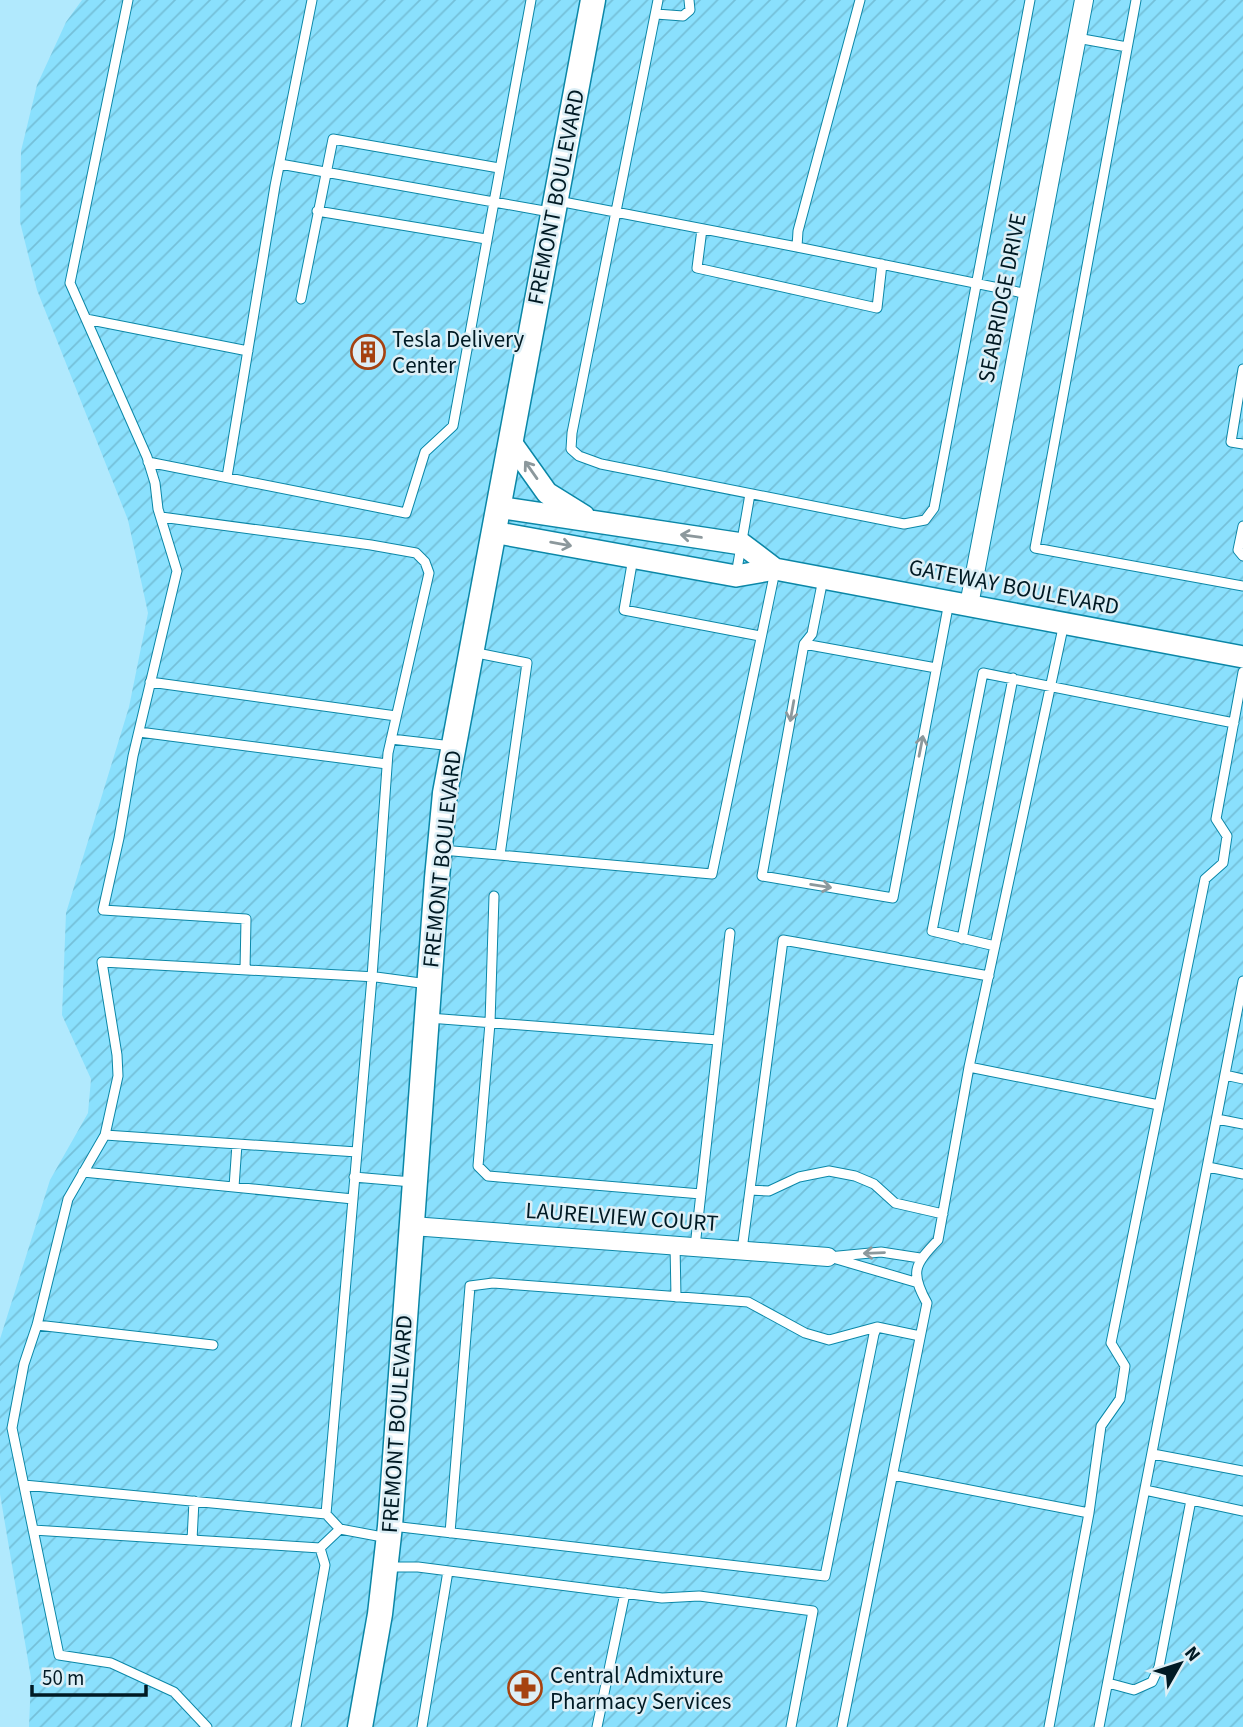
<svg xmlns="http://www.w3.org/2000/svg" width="1243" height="1727" font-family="'Source Sans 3',sans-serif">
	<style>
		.industrial { fill: url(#industrial-furrows) }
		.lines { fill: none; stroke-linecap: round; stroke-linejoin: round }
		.service-casing { stroke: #0b87a7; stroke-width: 11 }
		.minor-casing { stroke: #0b87a7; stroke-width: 20 }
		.tertiary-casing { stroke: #0b87a7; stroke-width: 24 }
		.secondary-casing { stroke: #0b87a7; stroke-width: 27 }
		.service { stroke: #fff; stroke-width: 9 }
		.minor { stroke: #fff; stroke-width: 18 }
		.tertiary { stroke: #fff; stroke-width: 21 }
		.secondary { stroke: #fff; stroke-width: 24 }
		.oneway { stroke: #8c989c }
		.labels { text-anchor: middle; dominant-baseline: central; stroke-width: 5; stroke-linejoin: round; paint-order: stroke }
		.street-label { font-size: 23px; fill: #001a24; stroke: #ddeff6 }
		.poi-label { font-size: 23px; fill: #001a24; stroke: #ddeff6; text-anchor: start }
	</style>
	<defs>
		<pattern id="industrial-furrows" width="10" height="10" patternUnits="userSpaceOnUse" patternTransform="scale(1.75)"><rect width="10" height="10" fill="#8ae0fd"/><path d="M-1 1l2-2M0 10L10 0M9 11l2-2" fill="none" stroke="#75c0d9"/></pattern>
	</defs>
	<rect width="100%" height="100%" fill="#b1e9fd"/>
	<path class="industrial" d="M82 0H1243V1727H29L31 1678 0 1494V1339L50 1180 88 1113 91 1079 62 1015 66 913 129 707 148 613 128 520 37 290 20 222 21 151 37 85 66 22Z"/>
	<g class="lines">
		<g class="service-casing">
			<path id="service" d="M128 0 70 283 147 457 155 483 158 509 177 571 133 756 119 838 103 910 246 919 245 970
				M658 0 572 433 571 449 579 456 601 464 904 524 925 520 934 508 1030 0
				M1136 0 1035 548 1243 586
				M656 14 683 16 690 10 689 0
				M1077 38 1127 47
				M280 164 550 212
				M558 201 797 247 798 231 860 0
				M317 211 486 239
				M702 229 697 268 877 308 882 264
				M797 247 1028 294
				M301 299 333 139 499 168
				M86 319 248 351
				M1243 369 1231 442 1243 444
				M148 462 406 513 425 452 453 426 531 0
				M227 477 275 186 312 0
				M161 517 371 545 416 553 425 562 429 573 388 753 372 977 326 1514
				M1243 526 1238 550 1243 556
				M633 558 624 610 760 636
				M736 575 750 494
				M823 579 812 634 804 644 762 876 893 898 949 602
				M804 644 936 668
				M472 652 527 663 500 855
				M150 682 396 716
				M139 732 387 764
				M391 739 452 746
				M442 850 712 874 775 571
				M494 896 490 1023 478 1166 488 1176 701 1194
				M962 939 1013 678
				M995 946 932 931 983 673 1234 723
				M429 1018 718 1040 695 1247
				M718 1040 730 933
				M969 1067 1159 1105
				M1225 1075 1243 1079
				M1217 1119 1243 1124
				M105 1135 118 1076 117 1055 102 962 376 977 428 984
				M1208 1167 1243 1174
				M83 1172 353 1199
				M354 1177 412 1182
				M234 1187 237 1144
				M750 1190 769 1191 799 1177 829 1171 855 1176 874 1184 895 1203 943 1214
				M675 1245 676 1297
				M742 1250 783 940 989 976
				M828 1257 881 1252 920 1258
				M833 1258 915 1282
				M37 1325 213 1345
				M1153 1454 1243 1471
				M893 1475 1089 1513
				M24 1485 326 1514 340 1529 388 1538
				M1145 1490 1243 1511
				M392 1526 825 1576 874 1334 877 1327
				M33 1530 320 1548 340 1529
				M450 1533 470 1286 493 1283 748 1302 805 1333 829 1340 877 1327 920 1336
				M192 1540 194 1501
				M388 1567H418L662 1598 699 1596 813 1611 791 1727
				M1108 1683 1134 1690 1152 1682 1159 1667 1191 1500
				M207 1727 174 1692 111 1663 59 1655 12 1428 24 1364 37 1325 68 1199 105 1135 357 1152
				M296 1727 325 1565 320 1548
				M422 1727 448 1571
				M597 1727 625 1593
				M842 1727 927 1303C910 1272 914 1265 938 1240L969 1067 1064 623
				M1049 1727 1089 1513 1101 1426 1120 1399 1125 1366 1111 1343 1205 879 1223 863 1227 836 1216 819 1243 672
				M1099 1727 1243 981"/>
		</g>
		<g class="minor-casing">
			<path id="minor" d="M969 605 1084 0
				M412 1226 828 1257"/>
		</g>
		<g class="tertiary-casing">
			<path id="tertiary" d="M510 441 547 493 584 516
				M498 507 742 544 775 569
				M493 532 736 576 775 569 1243 657"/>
		</g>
		<g class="secondary-casing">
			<path id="secondary" d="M360 1727 380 1614 390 1526 437 878 445 793 593 0"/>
		</g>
		<use href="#service" class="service"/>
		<use href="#minor" class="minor"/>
		<use href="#tertiary" class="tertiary"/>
		<use href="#secondary" class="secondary"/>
	</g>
	<defs><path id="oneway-shaft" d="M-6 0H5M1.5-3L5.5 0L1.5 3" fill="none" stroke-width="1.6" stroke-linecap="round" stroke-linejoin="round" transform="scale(1.75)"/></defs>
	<g class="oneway">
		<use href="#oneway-shaft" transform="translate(531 470) rotate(-125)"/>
		<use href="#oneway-shaft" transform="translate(691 536) rotate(-172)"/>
		<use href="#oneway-shaft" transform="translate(561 544) rotate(10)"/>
		<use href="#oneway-shaft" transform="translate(792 711) rotate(100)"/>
		<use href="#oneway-shaft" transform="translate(921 746) rotate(-79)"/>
		<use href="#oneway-shaft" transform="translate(821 886) rotate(9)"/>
		<use href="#oneway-shaft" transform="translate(874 1253) rotate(178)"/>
	</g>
	<defs>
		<g id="building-ring" transform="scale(1.75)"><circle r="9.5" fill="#ddeff6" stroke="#a64210" stroke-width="1.5"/><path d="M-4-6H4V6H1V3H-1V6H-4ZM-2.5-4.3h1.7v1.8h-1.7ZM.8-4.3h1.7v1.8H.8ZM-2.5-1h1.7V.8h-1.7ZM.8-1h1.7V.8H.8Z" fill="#a64210"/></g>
		<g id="pharmacy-ring" transform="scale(1.75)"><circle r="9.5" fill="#ddeff6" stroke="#a64210" stroke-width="1.5"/><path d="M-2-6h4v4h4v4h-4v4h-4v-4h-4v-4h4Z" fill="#a64210"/></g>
	</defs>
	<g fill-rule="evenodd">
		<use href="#building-ring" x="368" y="352"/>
		<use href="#pharmacy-ring" x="525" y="1688"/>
	</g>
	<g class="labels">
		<g class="street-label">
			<text transform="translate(556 197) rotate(-79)">FREMONT BOULEVARD</text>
			<text transform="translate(1002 298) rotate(-79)">SEABRIDGE DRIVE</text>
			<text transform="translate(1014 587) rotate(11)">GATEWAY BOULEVARD</text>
			<text transform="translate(442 859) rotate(-84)">FREMONT BOULEVARD</text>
			<text transform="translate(622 1217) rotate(4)">LAURELVIEW COURT</text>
			<text transform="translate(397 1424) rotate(-86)">FREMONT BOULEVARD</text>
		</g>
		<g class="poi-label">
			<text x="392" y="339">Tesla Delivery<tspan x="392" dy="26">Center</tspan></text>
			<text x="550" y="1675">Central Admixture<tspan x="550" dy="26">Pharmacy Services</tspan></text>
		</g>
	</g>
	<g transform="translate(1180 1664) rotate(51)" stroke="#ddeff6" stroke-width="5" paint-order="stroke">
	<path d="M0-5L12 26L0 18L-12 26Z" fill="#001a24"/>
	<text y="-10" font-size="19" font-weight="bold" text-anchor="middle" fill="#001a24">N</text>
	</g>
	<path d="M32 1685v10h114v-10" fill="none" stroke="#001a24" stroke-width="3.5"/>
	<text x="42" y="1685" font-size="21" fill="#001a24" stroke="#ddeff6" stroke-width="5" paint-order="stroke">50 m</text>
</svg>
